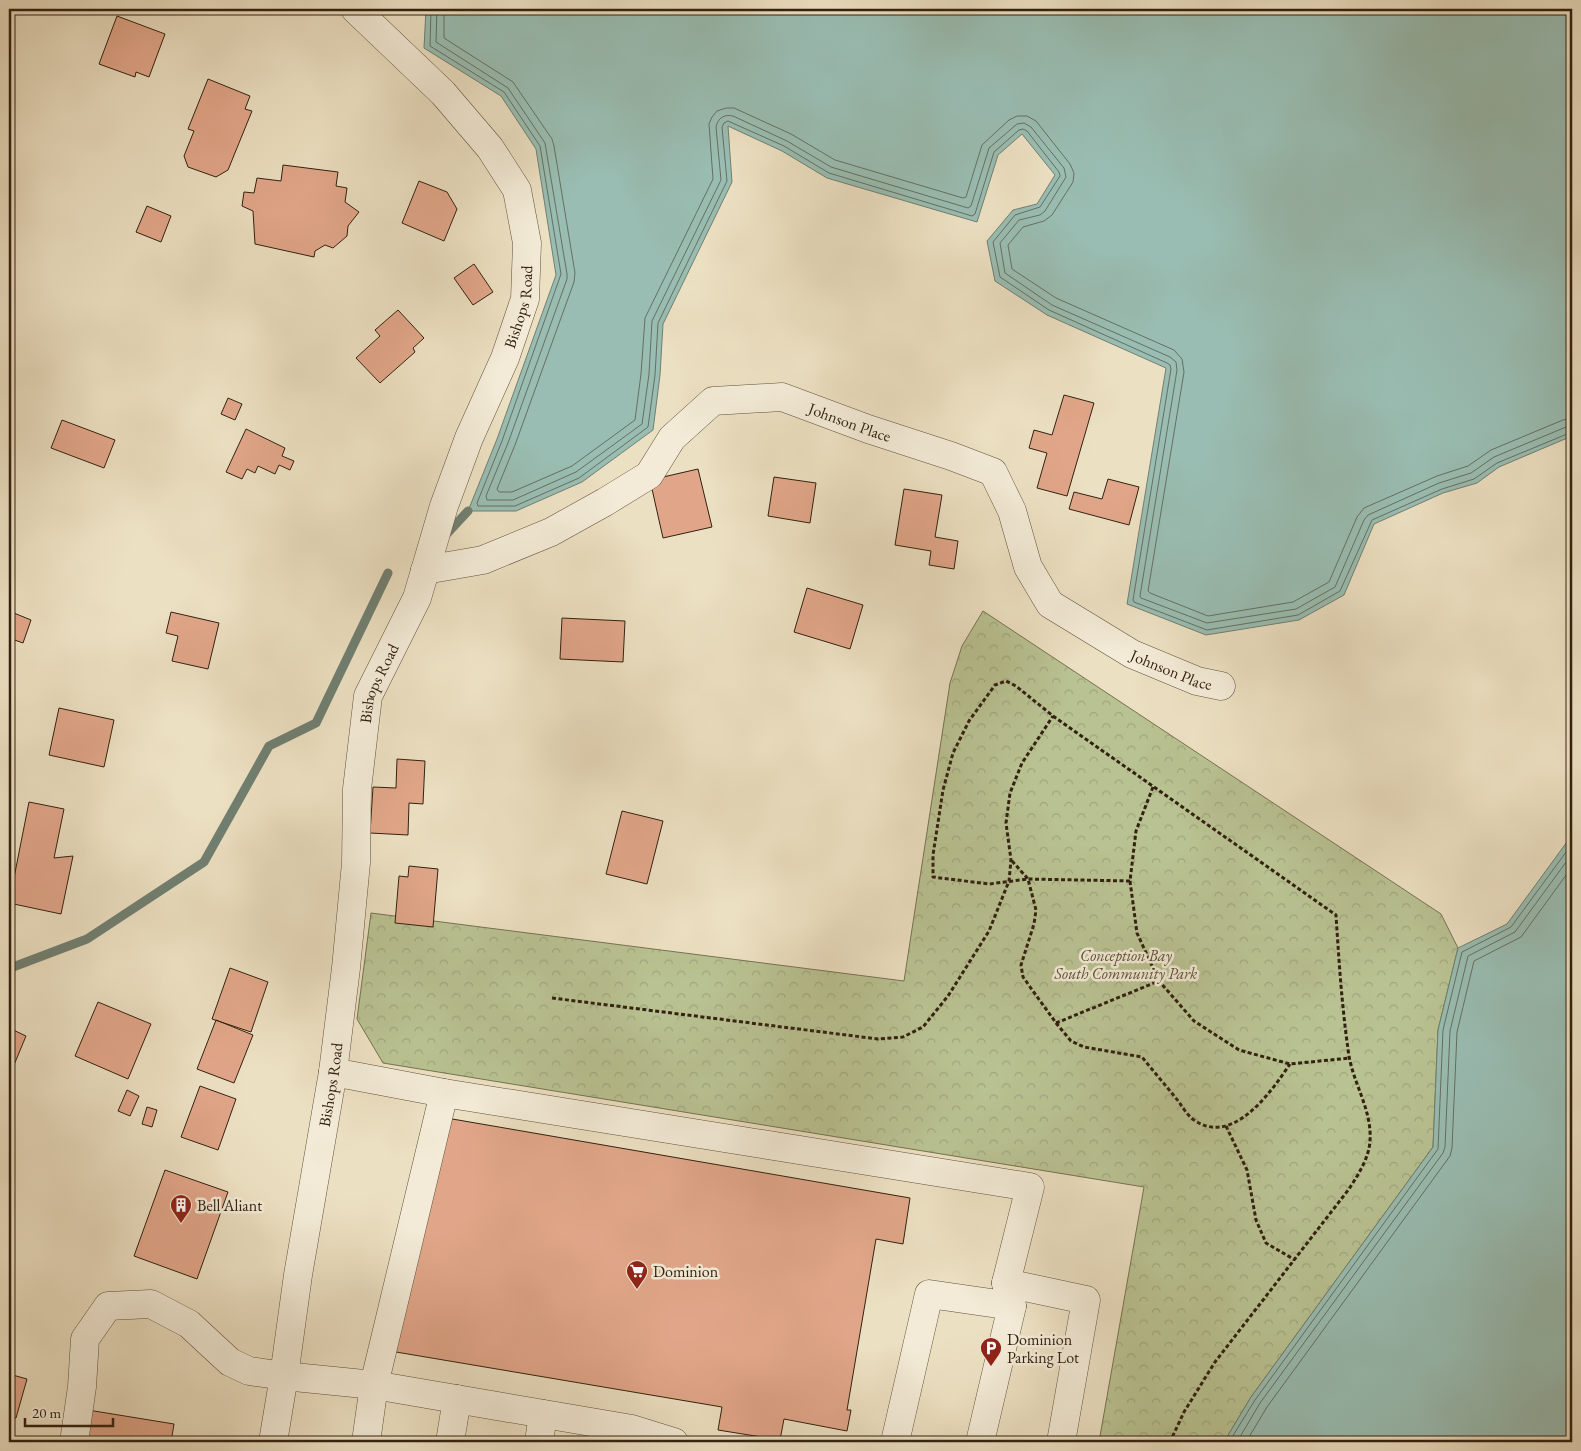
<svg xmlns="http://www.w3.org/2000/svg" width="1581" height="1451" font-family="'EB Garamond',serif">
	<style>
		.forest { fill: url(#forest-crowns); stroke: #767251 }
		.water { fill: #99bdb2; stroke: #707f71 }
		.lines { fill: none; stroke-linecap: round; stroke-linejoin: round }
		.shore { stroke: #666f61; stroke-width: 1 }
		.stream { stroke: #707f71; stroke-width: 9 }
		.building { fill: #e1a689; stroke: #322110 }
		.minor-casing { stroke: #60513c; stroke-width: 29 }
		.path { stroke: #322110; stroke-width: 3; stroke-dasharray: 4 2.5; stroke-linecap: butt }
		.minor { stroke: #f3ebd7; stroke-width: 28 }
		.labels { text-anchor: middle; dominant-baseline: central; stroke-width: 5; stroke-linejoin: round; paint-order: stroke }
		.street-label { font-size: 16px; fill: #322110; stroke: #f3ebd7 }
		.park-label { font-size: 16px; font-style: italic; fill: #5a5137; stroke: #f3ebd7 }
		.poi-label { font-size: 16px; fill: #322110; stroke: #f3ebd7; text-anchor: start }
	</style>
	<defs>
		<pattern id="forest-crowns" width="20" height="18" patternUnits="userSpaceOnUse" patternTransform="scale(1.25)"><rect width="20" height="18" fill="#b9c292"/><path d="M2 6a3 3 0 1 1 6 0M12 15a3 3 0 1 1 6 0" fill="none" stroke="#a0a67d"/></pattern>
	</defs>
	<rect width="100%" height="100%" fill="#ece0c2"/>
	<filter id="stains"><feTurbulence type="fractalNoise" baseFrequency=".004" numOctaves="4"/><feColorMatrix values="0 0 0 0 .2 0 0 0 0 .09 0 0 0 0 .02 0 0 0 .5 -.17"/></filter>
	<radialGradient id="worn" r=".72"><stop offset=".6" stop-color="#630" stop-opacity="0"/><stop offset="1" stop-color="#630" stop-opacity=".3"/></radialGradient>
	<path class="forest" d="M983 611 1441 914 1458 948 1438 1030 1433 1147 1251 1397 1224 1442H1099L1144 1187 383 1063 357 1019 371 913 904 981 950 683 962 646Z"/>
	<path class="water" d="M426 9H1572V436L1499 467 1477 483 1443 493 1374 524 1344 595 1299 620 1206 635 1127 604 1166 368 1047 315 995 281 987 241 1013 210 1037 204 1055 175 1022 134 998 155 977 222 827 178 782 151 728 126 732 182 663 324 660 375 653 430 582 482 516 511H468L497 439 556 275 536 149 501 96 424 48Z
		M1572 835V1442H1224L1251 1397 1433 1147 1438 1030 1458 948 1507 924Z"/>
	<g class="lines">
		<path class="shore" d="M431 9 430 46 504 92 540 146 561 274 502 441 477 503 478 506H515L579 478 648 427 655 375 658 323 727 181 722 127 724 123 728 121 784 146 829 173 972 216 975 214 994 152 1019 130 1023 129 1027 131 1059 172 1060 176 1040 207 1015 215 993 242 1000 277 1049 310 1167 363 1170 365 1171 369 1133 600 1134 602 1207 630 1298 615 1340 591 1372 520 1442 489 1474 479 1497 463 1572 432
			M437 9 436 42 508 88 545 143 567 274V279L508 443 486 496 487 500H513L576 472 642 424 649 374 652 321 721 180 716 127C718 118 724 114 733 116L787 141 831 167 968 208 971 206 989 148 1017 124 1024 123 1031 127 1064 168 1066 177 1045 211 1040 215 1019 220 1000 243 1005 273 1052 305 1170 357 1176 362 1177 370 1140 596 1141 598 1207 623 1296 609 1335 587 1364 520 1368 515 1439 483 1471 473 1494 457 1566 427 1572 426
			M444 9V38L513 82 552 139 554 146 575 273 574 282 515 445 497 489 499 492H512L572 466 635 420 641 374 645 318 713 179 709 124 712 117 717 111 726 108H734L791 134 835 160 963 198 966 197 982 145 1009 120 1017 116H1027L1036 121 1070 164 1074 173 1073 182 1052 215 1044 221 1023 227 1008 245 1012 269 1056 298 1174 350 1182 359 1184 372 1148 591 1150 593 1208 616 1293 602 1329 582 1357 517 1364 508 1437 476 1468 466 1491 450 1563 420 1572 418
			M1229 1442 1255 1400 1438 1149 1443 1030 1462 952 1511 927 1572 844
			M1237 1442 1260 1403 1443 1153 1445 1147 1450 1031 1468 956 1515 932 1572 854
			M1246 1442 1267 1407 1450 1156 1452 1148 1457 1032 1474 961 1521 937 1572 867"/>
		<path class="stream" d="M443 538 468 511
			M9 971 13 967 87 939 204 862 269 746 316 723 388 573"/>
	</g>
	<path class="building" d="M117 16 165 34 149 77 136 72 135 77 99 64Z
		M208 79 250 96 245 109 252 111 228 170 216 177 188 167 184 156 194 131 188 129Z
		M283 165 338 172 336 186 347 188 345 202 359 212 348 226 347 236 333 248 325 245 315 251 314 257 255 244 253 211 242 206 244 192 254 193 257 178 281 181Z
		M419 181 447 192 457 209 444 241 402 223Z
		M147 206 171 216 161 242 136 232Z
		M474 264 493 292 473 305 454 278Z
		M398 310 424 338 413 348 415 352 380 383 356 358 380 336 375 330Z
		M1064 395 1094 403 1067 496 1037 488 1047 453 1029 448 1034 430 1052 435Z
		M228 398 242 404 235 420 221 414Z
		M62 420 115 440 104 468 51 448Z
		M246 429 285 448 282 456 294 461 290 470 279 465 275 474 258 466 255 473 247 469 242 479 226 472Z
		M698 469 712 527 663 538 650 480Z
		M774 477 816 483 810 523 768 516Z
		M1108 479 1139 487 1129 525 1069 509 1074 492 1102 499Z
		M904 489 942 495 935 537 958 541 954 569 929 565 931 551 895 545Z
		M807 588 863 605 850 649 794 632Z
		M9 611 31 620 23 643 9 638Z
		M171 612 219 623 208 669 172 661 178 636 166 633Z
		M562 618 625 621 623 662 560 659Z
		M59 708 114 720 104 767 49 755Z
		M397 759 425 761 423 804 409 803 408 835 370 833 373 787 396 788Z
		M29 802 64 809 54 858 73 856 61 914 9 903Z
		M622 811 663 821 647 884 606 874Z
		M409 866 438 869 433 927 395 923 399 876 408 877Z
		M230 968 268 982 251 1032 212 1019Z
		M98 1002 151 1024 128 1079 75 1056Z
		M216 1020 253 1035 234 1083 197 1069Z
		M9 1028 26 1036 9 1077Z
		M200 1086 236 1099 218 1150 181 1137Z
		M127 1090 139 1096 130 1116 118 1111Z
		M147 1107 157 1110 152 1127 142 1124Z
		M435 1116 910 1198 903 1244 876 1239 847 1410H851L847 1431 784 1419 780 1440 718 1430 722 1407 396 1352Z
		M165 1170 228 1192 197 1279 134 1256Z
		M9 1374 27 1379 16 1418 9 1416Z
		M88 1410 174 1424 171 1442H83Z"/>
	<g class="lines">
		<g class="minor-casing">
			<g id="minor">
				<path id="s1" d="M425 570 483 560 551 532 605 502 649 475 672 438 713 401 782 397 868 429 951 456 993 472 1012 511 1028 567 1050 604 1132 654 1197 681 1221 686"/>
				<path d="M333 1072 444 1093 1030 1187 1006 1283 1012 1306 980 1442"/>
				<path d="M1006 1283 1086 1300 1061 1442"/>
				<path d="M74 1442 82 1387 85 1339 108 1306 151 1304 189 1324 230 1362 249 1371 284 1376 374 1385 632 1429 674 1442"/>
				<path id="s2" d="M273 1442 284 1376 298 1275 333 1072 346 968 356 863 357 789 368 696 417 598 444 506 469 438 505 358 525 299 527 243 517 190 490 148 443 93 355 9"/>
				<path d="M366 1442 374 1385 444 1093"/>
				<path d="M450 1442 457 1399"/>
				<path d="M539 1442 543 1414"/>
				<path d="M895 1442 929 1294 1012 1306"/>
			</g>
		</g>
		<path class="path" d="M1153 787 1136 831 1130 881 1137 933 1159 981 1194 1021 1239 1050 1290 1064 1350 1058
			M1012 861 1028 879 1036 910 1034 924 1021 965 1023 977 1056 1023 1071 1041 1084 1047 1142 1057C1154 1072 1167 1087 1179 1102 1183 1108 1188 1116 1194 1120 1233 1147 1271 1092 1290 1064
			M1130 881 1028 879 989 884 933 877V855L943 790 953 753 969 721 995 685 1006 681 1016 686 1053 716 1336 915C1339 962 1342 1009 1349 1056 1354 1085 1372 1110 1370 1141 1369 1158 1358 1175 1349 1189L1215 1362 1184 1412 1170 1442
			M552 998 878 1039 903 1037 923 1027 948 996 989 931 1009 881 1011 860 1006 823 1010 793 1022 763 1053 716
			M1056 1023 1159 981
			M1226 1126 1247 1170 1256 1220 1266 1243 1295 1260"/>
		<use href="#minor" class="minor"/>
	</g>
	<defs>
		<g id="building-pin" transform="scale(1.125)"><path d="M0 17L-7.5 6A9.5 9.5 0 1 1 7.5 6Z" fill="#8f2418" stroke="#f3ebd7"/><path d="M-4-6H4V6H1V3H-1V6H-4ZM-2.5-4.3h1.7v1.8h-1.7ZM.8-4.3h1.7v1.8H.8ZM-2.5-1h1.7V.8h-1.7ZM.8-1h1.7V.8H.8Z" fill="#fff"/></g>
		<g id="supermarket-pin" transform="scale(1.125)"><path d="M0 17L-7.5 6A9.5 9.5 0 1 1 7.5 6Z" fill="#8f2418" stroke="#f3ebd7"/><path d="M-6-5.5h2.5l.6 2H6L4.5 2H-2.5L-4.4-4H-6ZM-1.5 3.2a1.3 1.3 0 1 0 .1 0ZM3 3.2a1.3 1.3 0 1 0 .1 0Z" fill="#fff"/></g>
		<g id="parking-pin" transform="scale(1.125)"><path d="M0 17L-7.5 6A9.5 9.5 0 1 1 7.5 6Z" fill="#8f2418" stroke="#f3ebd7"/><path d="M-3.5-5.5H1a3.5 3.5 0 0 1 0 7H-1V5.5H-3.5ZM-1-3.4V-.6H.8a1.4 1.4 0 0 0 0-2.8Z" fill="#fff"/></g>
	</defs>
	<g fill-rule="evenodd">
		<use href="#building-pin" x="181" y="1205"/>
		<use href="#supermarket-pin" x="637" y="1271"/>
		<use href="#parking-pin" x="991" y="1348"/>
	</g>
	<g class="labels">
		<g class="street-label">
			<text stroke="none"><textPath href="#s2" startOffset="1172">Bishops Road</textPath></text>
			<text stroke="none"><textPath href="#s1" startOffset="486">Johnson Place</textPath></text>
			<text stroke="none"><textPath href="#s1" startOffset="921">Johnson Place</textPath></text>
			<text stroke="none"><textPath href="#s2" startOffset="768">Bishops Road</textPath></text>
			<text stroke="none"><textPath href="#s2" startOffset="362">Bishops Road</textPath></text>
		</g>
		<g class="park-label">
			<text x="1126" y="955">Conception Bay<tspan x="1126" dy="18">South Community Park</tspan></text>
		</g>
		<g class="poi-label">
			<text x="197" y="1205">Bell Aliant</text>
			<text x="653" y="1271">Dominion</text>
			<text x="1007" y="1339">Dominion<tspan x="1007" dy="18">Parking Lot</tspan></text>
		</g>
	</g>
	<rect width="1581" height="1451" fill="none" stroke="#ece0c2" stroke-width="30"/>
	<rect x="10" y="10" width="1561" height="1431" fill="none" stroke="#322110" stroke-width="2.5"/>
	<rect x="15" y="15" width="1551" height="1421" fill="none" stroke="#322110"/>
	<path d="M25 1418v8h88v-8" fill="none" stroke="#322110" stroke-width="2.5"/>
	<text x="32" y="1418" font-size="15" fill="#322110" stroke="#f3ebd7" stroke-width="4" paint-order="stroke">20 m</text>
	<rect width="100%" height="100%" filter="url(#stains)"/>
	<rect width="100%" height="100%" fill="url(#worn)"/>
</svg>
